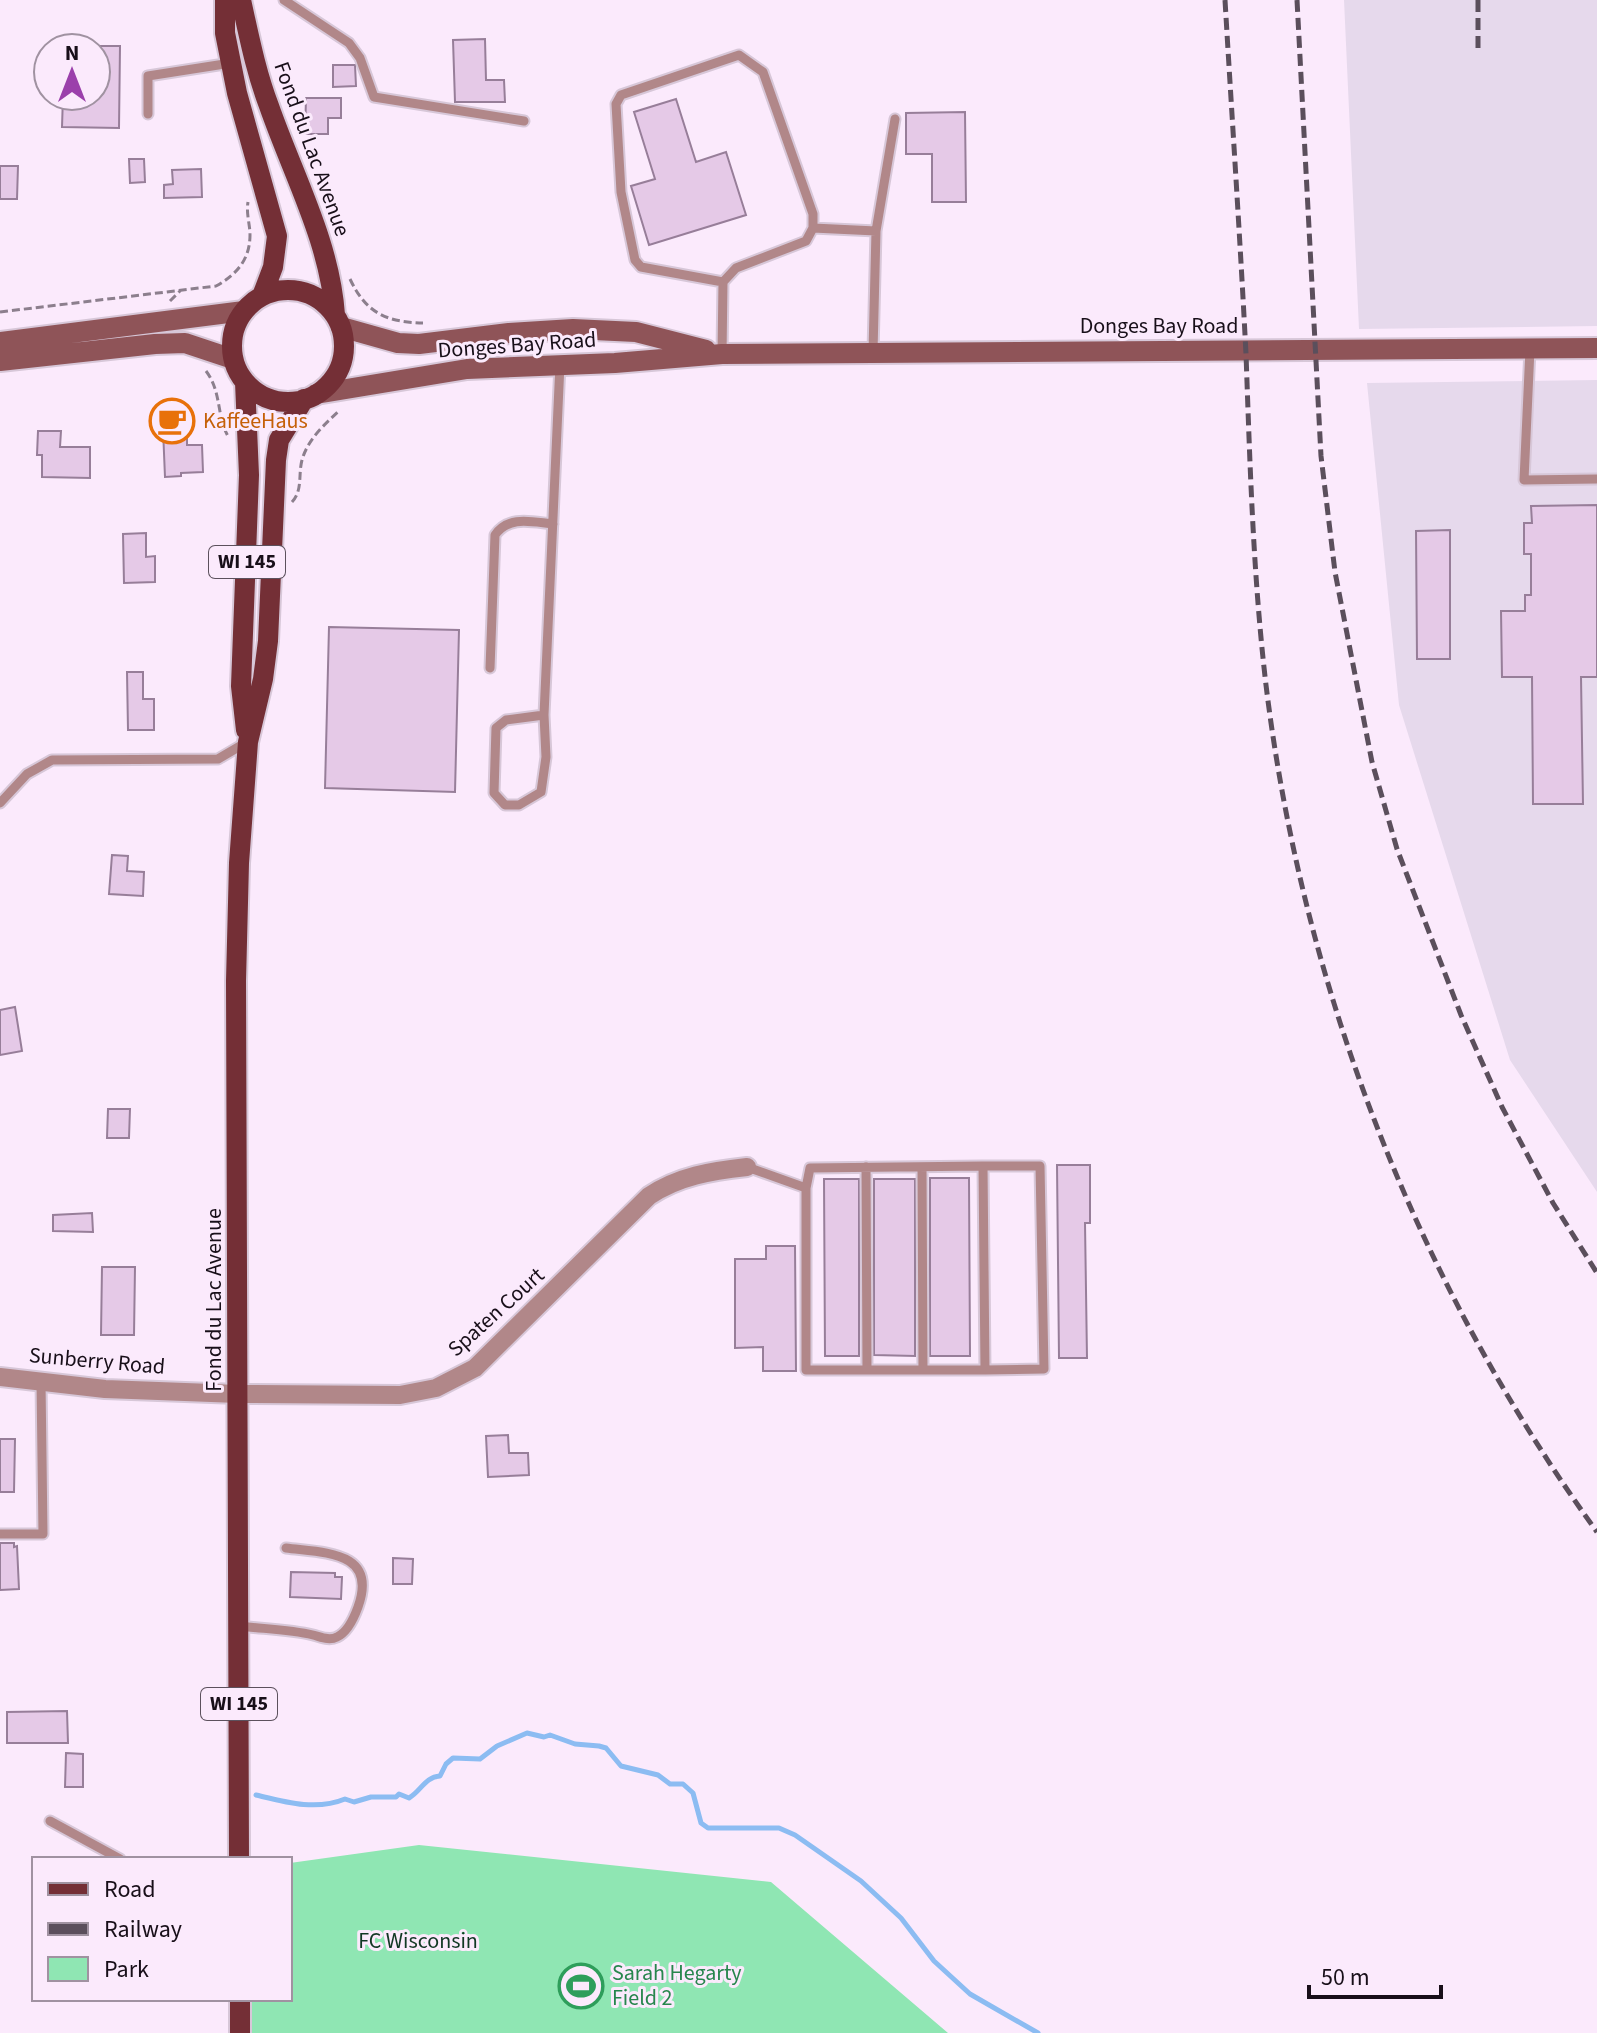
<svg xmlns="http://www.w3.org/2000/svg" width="1597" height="2033" font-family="'Source Sans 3',sans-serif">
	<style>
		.industrial { fill: #e6d9ec }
		.green { fill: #8fe6b3 }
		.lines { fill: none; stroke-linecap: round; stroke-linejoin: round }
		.stream { stroke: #8cbcf2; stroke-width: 5 }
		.building { fill: #e5c9e7; stroke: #977e99; stroke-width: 2 }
		.lane-casing { stroke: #d7c7d8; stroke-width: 13 }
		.street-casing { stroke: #d7c7d8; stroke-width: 22 }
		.secondary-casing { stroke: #d7c7d8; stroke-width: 24 }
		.primary-casing { stroke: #d7c7d8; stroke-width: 24 }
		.path { stroke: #8c7f8d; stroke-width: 3; stroke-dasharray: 8 4; stroke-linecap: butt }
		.lane { stroke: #b18789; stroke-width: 9 }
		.street { stroke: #b18789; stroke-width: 18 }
		.secondary { stroke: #8f5458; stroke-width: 20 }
		.primary { stroke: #742f36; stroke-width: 20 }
		.rail { stroke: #5b4f5c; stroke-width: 5; stroke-dasharray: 12 6; stroke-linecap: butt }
		.labels { text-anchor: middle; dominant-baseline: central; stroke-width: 6; stroke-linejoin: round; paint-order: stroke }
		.shield { fill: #fbeafc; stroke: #5c515d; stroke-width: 2 }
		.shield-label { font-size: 20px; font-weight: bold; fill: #180f19 }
		.street-label { font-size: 22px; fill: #180f19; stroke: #fbeafc }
		.food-label { font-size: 22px; fill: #c56008; stroke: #fbeafc; text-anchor: start }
		.park-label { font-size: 22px; fill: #113824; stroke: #fbeafc }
		.leisure-label { font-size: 22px; fill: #27864d; stroke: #fbeafc; text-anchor: start }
	</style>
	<rect width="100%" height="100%" fill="#fbeafc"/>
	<path class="industrial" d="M1344 0H1597V326L1359 329Z
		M1597 380V1192L1510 1060 1399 705 1367 383Z"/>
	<path class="green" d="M419 1845 771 1882 948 2033H240V1999H290V1863Z"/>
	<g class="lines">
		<path class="stream" d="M256 1795C285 1802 316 1811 345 1799L354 1802 371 1797H396L399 1794 409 1798C421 1791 425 1777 440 1776L446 1764 453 1758 480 1759 497 1746 527 1733 544 1737 550 1735 575 1744 599 1746 606 1748 621 1766 658 1775 670 1784H683L693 1793 701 1823 708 1828H779L795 1835 861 1881 901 1918 934 1961 970 1994 1038 2033"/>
	</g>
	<path class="building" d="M485 39 486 80H504L505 102H455L453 40Z
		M96 46H120L119 128 62 127 63 96H96Z
		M333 65H355L356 86 333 87Z
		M306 98H341V118H328V134H305Z
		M676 99 696 162 726 152 746 215 649 245 631 186 655 179 634 112Z
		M965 112 966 202H932V154H906V113Z
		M129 159H144L145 182 130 183Z
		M0 166H18L17 199H0Z
		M201 169 202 197 164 198V185L173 184 172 170Z
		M187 405V445H202L203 472 181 473V476L165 477 163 429H156V406Z
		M38 431H61L60 447H90V478L42 477V455H37Z
		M1597 505V677H1581L1583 804H1533L1532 677H1502L1501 611H1525V595H1531V554H1524V523H1532L1531 506Z
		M1450 530V659H1417L1416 531Z
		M146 533V557L155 556V582L124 583 123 534Z
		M329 627 459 630 455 792 325 788Z
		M127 672H143V699H154V730H128Z
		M112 855 128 856 127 871 144 872 143 896 109 894Z
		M15 1007 22 1051 0 1055V1010Z
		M108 1109H130L129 1138H107Z
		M1057 1165H1090V1223H1085L1087 1358H1059Z
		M930 1178H969L970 1356H930Z
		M824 1179H859V1356H825Z
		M874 1179H915V1356L874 1355Z
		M92 1213 93 1232 53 1231V1215Z
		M766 1246H795L796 1371H763V1347L735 1348V1259H766Z
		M102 1267H135L134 1335H101Z
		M508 1435 509 1453H528L529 1475 488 1477 486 1436Z
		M0 1439H15L14 1492H0Z
		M0 1543H14V1547L17 1546 19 1589 0 1590Z
		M393 1558 413 1559 412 1584H393Z
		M291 1572 335 1573V1577H342L341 1599 290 1597Z
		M67 1711 68 1743H7V1712Z
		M66 1753 83 1754V1787H65Z"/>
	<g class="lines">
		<g class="lane-casing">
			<path id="lane" d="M284 0 349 43 360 58 374 97 524 121
				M148 114V76L231 63
				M813 228 876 231 873 352
				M876 231 895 119
				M1530 349 1524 480 1597 479
				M722 354 723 282 736 268 806 241 813 228V214L763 72 739 55 621 95 616 104 621 192 635 260 641 267 723 282
				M490 668 495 535C509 515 532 522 553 524
				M544 715 506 720 496 728 494 793 505 805H519L541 792 546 757 544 715 560 364
				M0 803 27 774 52 760 218 759 247 742
				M983 1166 985 1370H806V1188L810 1168Z
				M983 1166H1040L1044 1369 985 1370
				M747 1167 806 1188
				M866 1167 867 1370
				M922 1167 923 1370
				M0 1534H43L41 1382
				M239 1626C263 1629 289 1629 313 1635 321 1637 329 1641 337 1637 348 1632 354 1618 358 1607 378 1551 325 1553 286 1548
				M50 1821 120 1859"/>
		</g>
		<g class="street-casing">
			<path id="street" d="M0 1377 105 1389 238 1394 400 1395 436 1388 475 1368 649 1196C679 1176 711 1171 747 1167"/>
		</g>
		<g class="secondary-casing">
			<path id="secondary" d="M341 327 398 343 419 344 509 333 573 329 636 332 706 350
				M0 342 244 311
				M0 361 155 344 185 343 233 359
				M316 394 467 369 615 363 722 354 1597 348"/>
		</g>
		<g class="primary-casing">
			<path id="primary" d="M225 0V33L237 93 277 236 273 267 262 296
				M241 0C249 36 256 72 269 106 293 175 330 242 335 315
				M232 346a56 56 0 1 1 112 0a56 56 0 1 1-112 0Z
				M245 382 249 475 241 686 246 730
				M239 1859 236 981 239 863 248 742 263 679 268 641 276 460 279 440 304 399
				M240 1999V2033"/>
		</g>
		<path class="path" d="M350 279C366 313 386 322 423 323
			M170 301 181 290
			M0 312 216 286C236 275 250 260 250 235 250 224 246 214 248 202
			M206 371C222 392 216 416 229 438
			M292 502C303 490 298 475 302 460 308 439 324 425 340 410"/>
		<use href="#lane" class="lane"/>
		<use href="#street" class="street"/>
		<use href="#secondary" class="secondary"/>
		<use href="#primary" class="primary"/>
		<path class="rail" d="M1225 0C1232 118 1240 236 1246 354 1250 464 1253 575 1266 685 1303 989 1417 1283 1597 1532
			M1297 0 1321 456 1335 572 1372 762 1397 849 1461 1015 1502 1107 1553 1203 1597 1273
			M1478 0V53"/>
	</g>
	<defs>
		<g id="cafe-ring" transform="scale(2.3)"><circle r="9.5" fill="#fbeafc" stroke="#e8710a" stroke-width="1.5"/><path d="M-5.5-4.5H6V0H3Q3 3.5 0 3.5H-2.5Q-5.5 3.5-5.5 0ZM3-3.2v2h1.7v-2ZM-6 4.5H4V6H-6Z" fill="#e8710a"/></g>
		<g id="stadium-ring" transform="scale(2.3)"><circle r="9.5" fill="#fbeafc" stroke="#2e9e5b" stroke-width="1.5"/><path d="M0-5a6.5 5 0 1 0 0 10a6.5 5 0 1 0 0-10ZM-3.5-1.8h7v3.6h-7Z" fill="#2e9e5b"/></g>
	</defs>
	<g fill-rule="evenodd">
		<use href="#cafe-ring" x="172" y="421"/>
		<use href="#stadium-ring" x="581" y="1986"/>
	</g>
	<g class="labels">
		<g class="shield">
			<rect x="209" y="546" width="76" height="32" rx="6"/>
			<rect x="201" y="1688" width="76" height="32" rx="6"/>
		</g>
		<g class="shield-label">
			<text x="247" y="562">WI 145</text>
			<text x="239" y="1704">WI 145</text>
		</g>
		<g class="street-label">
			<text transform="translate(312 149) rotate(70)">Fond du Lac Avenue</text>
			<text x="1159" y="326">Donges Bay Road</text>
			<text transform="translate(517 345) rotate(-4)">Donges Bay Road</text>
			<text transform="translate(214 1300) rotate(-90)">Fond du Lac Avenue</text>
			<text transform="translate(496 1312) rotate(-42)">Spaten Court</text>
			<text transform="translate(97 1361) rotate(5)">Sunberry Road</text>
		</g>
		<g class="food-label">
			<text x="203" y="421">KaffeeHaus</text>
		</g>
		<g class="park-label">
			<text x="418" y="1941">FC Wisconsin</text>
		</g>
		<g class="leisure-label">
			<text x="612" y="1973">Sarah Hegarty<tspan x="612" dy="25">Field 2</tspan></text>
		</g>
	</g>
	<rect x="32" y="1857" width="260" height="144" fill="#fbeafc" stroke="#a092a1" stroke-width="2"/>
	<rect x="48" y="1883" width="40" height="12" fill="#742f36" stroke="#a092a1" stroke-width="2"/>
	<text x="104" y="1897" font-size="24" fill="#180f19">Road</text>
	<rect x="48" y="1923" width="40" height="12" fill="#5b4f5c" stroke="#a092a1" stroke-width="2"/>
	<text x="104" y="1937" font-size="24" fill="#180f19">Railway</text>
	<rect x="48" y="1957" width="40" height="24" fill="#8fe6b3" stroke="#a092a1" stroke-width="2"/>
	<text x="104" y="1977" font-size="24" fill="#180f19">Park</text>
	<g transform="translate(72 72)"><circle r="38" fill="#fbeafc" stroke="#a092a1" stroke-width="2"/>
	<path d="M0-6L14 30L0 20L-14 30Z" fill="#9b40ab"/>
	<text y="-12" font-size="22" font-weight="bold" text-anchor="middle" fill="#180f19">N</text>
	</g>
	<path d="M1309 1985v12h132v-12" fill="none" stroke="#180f19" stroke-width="4"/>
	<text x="1321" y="1985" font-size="24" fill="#180f19" stroke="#fbeafc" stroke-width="6" paint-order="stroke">50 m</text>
</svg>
